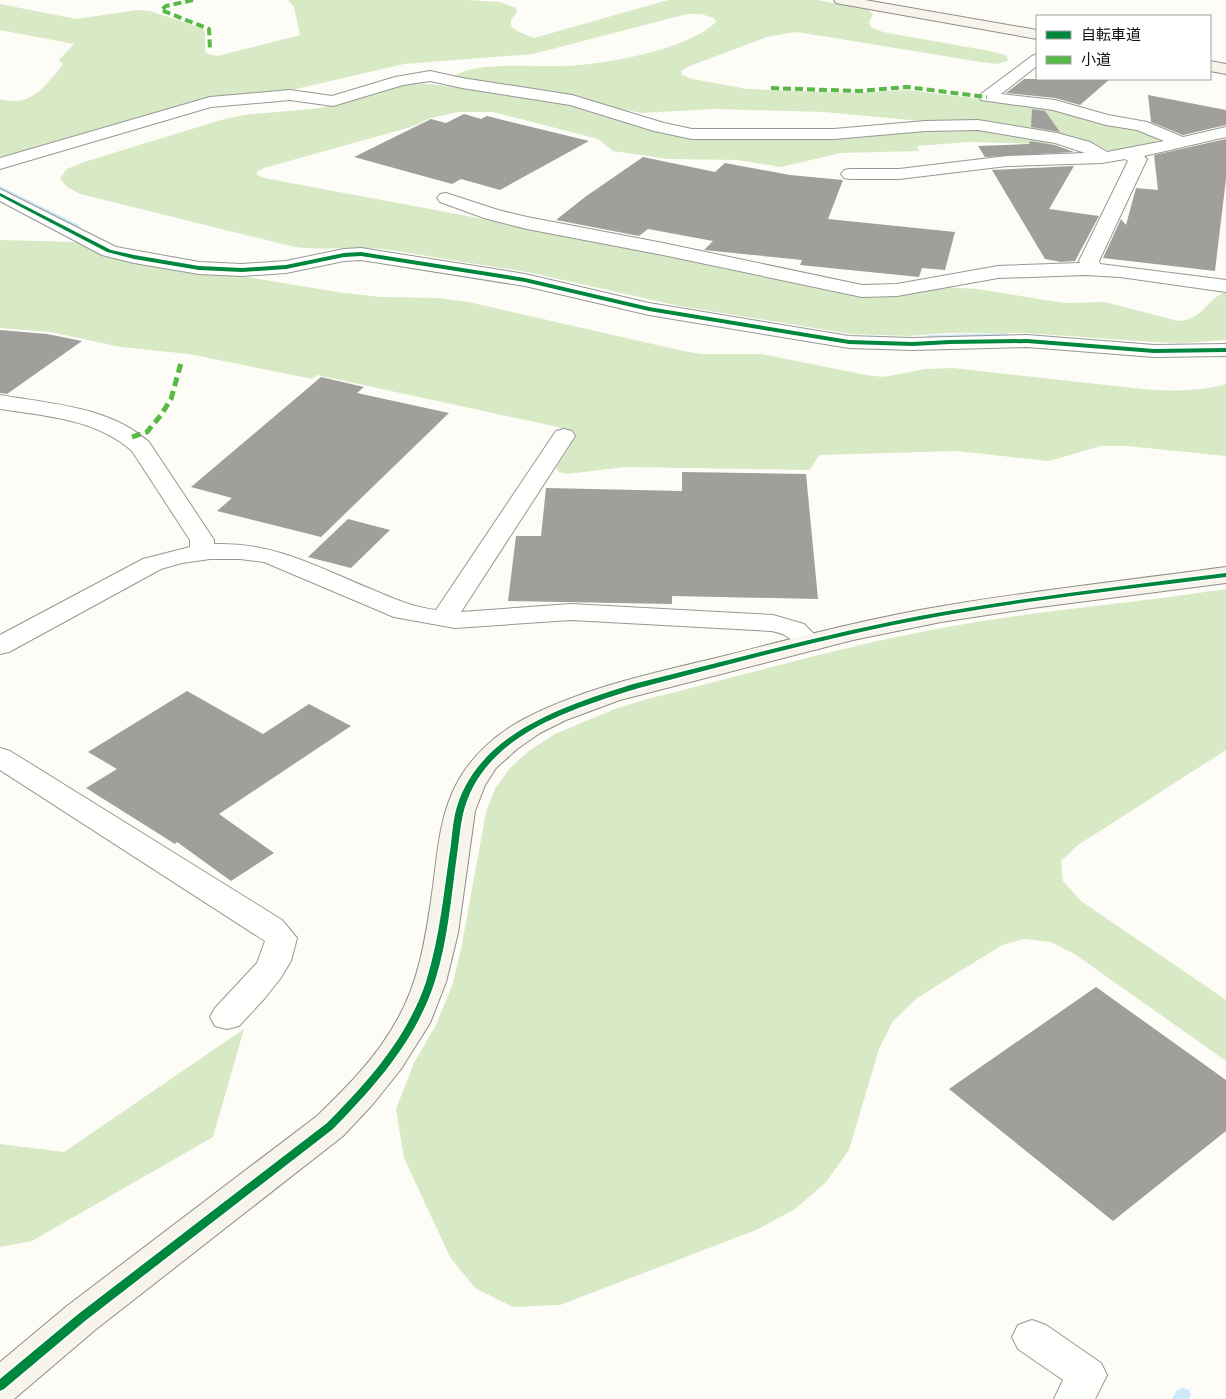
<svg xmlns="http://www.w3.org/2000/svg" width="1226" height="1399" font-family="'PT Serif','Noto Sans JP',serif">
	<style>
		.forest { fill: #d8eac5 }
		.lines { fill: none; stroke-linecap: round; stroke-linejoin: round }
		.stream { fill: #cde8f7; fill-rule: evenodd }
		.building { fill: #a19f9c }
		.street-casing { stroke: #979795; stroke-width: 2 }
		.secondary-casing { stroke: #8e8d8b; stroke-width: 2 }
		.street { fill: #fffffe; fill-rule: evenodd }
		.secondary { fill: #f6f4eb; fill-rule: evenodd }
		.quiet-far1 { stroke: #58b947; stroke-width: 4; stroke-dasharray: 8 4; stroke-linecap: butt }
		.quiet { stroke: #58b947; stroke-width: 5; stroke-dasharray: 9 5; stroke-linecap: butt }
		.cycleway-casing { stroke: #fff; stroke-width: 3 }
		.cycleway { fill: #00873e; fill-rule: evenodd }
	</style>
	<rect width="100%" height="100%" fill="#fdfcf7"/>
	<path class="forest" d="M288 0H468L500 2 516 8 517 12 511 20V26L517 31 534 38 668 0H818L868 10 873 14 869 22 871 27 883 32 995 52 1007 56 1008 61 997 64 981 62 797 32 770 36 687 67 681 71 682 75 693 79 747 89 852 93 907 90 1046 107 1131 127 1158 138V141L1153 143 1111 151 921 121 824 112 713 109 642 113 620 109 577 97 466 80 455 76C474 61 538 67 564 66 602 65 688 50 716 22L714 18 701 14H687L533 54 404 64 283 92 229 96 0 160V99C32 108 44 86 63 65L59 60 74 44 0 30V4L76 19 137 10 150 11 202 28 205 32V51L208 54 218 56 300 35 294 7Z
		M420 83 512 93 567 103 654 130 978 129 1055 142 1048 144 969 142 917 146 919 151 841 153 781 167 737 160 668 159 613 151 598 139 493 112H459L431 118 411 127 264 168 257 172V175L264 178 660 252 842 292 944 287 977 289 1064 303 1105 302 1178 321C1206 319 1205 299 1226 292V340L1185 343 1153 342 1025 333H945L908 336 851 334 679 306 532 273 384 249C354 246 325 251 295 247L80 194 67 187 60 178 67 169 84 162 221 120 243 115 321 108 405 84Z
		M0 240 75 242 241 276 344 293 381 297 438 298 469 302 683 351 701 354H762L866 375 883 377 926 369 953 368 1152 390C1177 391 1201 391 1226 384V456L1127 446H1101L1049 461 957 451 819 455 810 470 625 467 567 474 559 472 556 468 572 442 571 433 558 427 317 375 312 379 189 354 121 347 50 332 0 328Z
		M1226 589V750L1078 845 1061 861 1063 881 1081 901 1226 1000V1061L1076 955 1051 942 1024 939 1002 945 917 998 893 1021 879 1049 849 1150 826 1182 795 1209 756 1230 560 1305 513 1307 475 1288 450 1257 404 1158 396 1109 414 1063 436 1025 452 986 461 949 486 812 495 789 510 768 530 750 555 734 615 709 647 699C749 674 850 644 953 626 1043 610 1135 603 1226 589Z
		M244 1029 213 1137 32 1241 0 1247V1144L64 1152Z"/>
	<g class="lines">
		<path class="stream" d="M0 186 79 225 80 227 73 229 0 191Z
			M1007 333 1011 336 1010 338 928 341 924 338 928 335Z
			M1183 1388 1189 1390 1191 1395 1189 1399H1172L1177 1390Z"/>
	</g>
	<path class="building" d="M1024 79H1110L1080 105 1055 98 1006 93Z
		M1148 95 1226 110V125L1183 135 1151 122Z
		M1032 109 1045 111 1060 132 1031 127Z
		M464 114 481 119 487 116 589 141 500 190 461 179 452 184 354 157 431 119 446 123Z
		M1226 139V179L1215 271 1103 258 1121 219 1126 225 1136 188 1158 190 1154 155Z
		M1030 141 1055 145 1074 152 985 157 978 146 1029 144Z
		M643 157 715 172 725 163 790 175 843 180 828 219 955 232 945 270 922 268 919 277 800 265 802 260 704 250 713 241 648 229 639 236 556 220 585 197Z
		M1074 166 1049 209 1099 216 1075 261 1061 262 1045 259 992 170Z
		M0 330 47 334 82 341 7 394 0 393Z
		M321 377 364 387 357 393 449 413 321 537 217 511 232 498 191 487Z
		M682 472 806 474 818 599 672 596V604L508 601 516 536H541L546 488 682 491Z
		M348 519 390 530 351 568 308 557Z
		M187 691 263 734 309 704 351 726 219 814 274 853 231 881 177 842 175 844 86 788 117 769 88 752Z
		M1096 987 1226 1080V1131L1113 1221 949 1089Z"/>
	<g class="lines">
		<g class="street-casing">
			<path id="street" d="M1037 54V66L1001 94 1055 100 1108 115 1147 122 1183 137 1226 127V137L1144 156 1147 159 1099 261 1100 264 1226 280V292L1120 277 1085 275 998 278 897 296 862 297 663 255 527 229 484 218 440 202 437 198 440 194 446 193 498 210 527 217 663 243 862 285 897 284 998 266 1080 263 1079 261 1128 161 1125 159 1102 163 1007 166 899 179H850L844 178 841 174 844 170 850 169H899L1007 156 1085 153 1055 143 978 130 925 131 834 139H692L654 131 570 105 462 88 430 81 403 85 333 106 290 100 211 107 0 169V158L210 97 290 90 332 96 395 77 430 71 462 78 572 95 664 123 692 129H834L925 121 978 120 1057 133 1090 142 1107 152 1164 141 1137 130 1106 125 1053 110 981 100 979 97 981 94 1032 56Z
				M0 189 116 247 199 262 242 264 286 261 344 249 361 248 525 274 649 303 849 336 912 338 1027 335 1154 345 1226 344V356L1154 357 1027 347 912 350 849 348 649 315 525 286 361 260 344 261 286 273 242 276 199 274 134 263 102 255 0 201Z
				M0 395C51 404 108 406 149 442L214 540V544C274 542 317 567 371 589 392 598 412 607 436 610L556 431 564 429 572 431 575 436 461 612 571 604 773 615 804 624 823 643 819 649C800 653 801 645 786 636 782 633 776 632 771 631L571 620 455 628 394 617 264 562 240 559H210L182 563 161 569 9 652 0 654V635L143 559 190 547V540L132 451C96 419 47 416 0 409Z
				M0 748 10 751 282 920 297 938 291 961 280 979 264 999 239 1026 227 1029 215 1026 210 1017 215 1008 257 963 265 941 0 770Z
				M1032 1320 1046 1325 1101 1363 1107 1375 1095 1399H1054L1063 1380 1018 1349 1012 1337 1018 1325Z"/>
		</g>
		<g class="secondary-casing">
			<path id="secondary" d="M834 0H865L1037 30V39L841 4 836 3Z
				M1210 61 1226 64V74L1210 71Z
				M1226 567V583L1032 608 941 622 853 640 620 700 566 720 540 733 517 749 496 768 485 785 475 811 458 933 446 982 430 1023 401 1069 373 1104 343 1136 95 1330 14 1399H0V1362L67 1306 317 1116C347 1087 377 1057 397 1020 418 984 425 941 431 901 437 862 438 819 456 785 470 757 496 734 524 719 587 686 659 672 728 655 799 637 870 618 943 606 1037 590 1131 580 1226 567Z"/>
		</g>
		<use href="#street" class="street"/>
		<use href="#secondary" class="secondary"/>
		<path class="quiet-far1" d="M193 0 166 6 161 10 209 29 210 48
			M771 88 859 91 907 87 987 97"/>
		<path class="quiet" d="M132 437 147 432 161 415 171 399 181 363"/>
		<g class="cycleway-casing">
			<path id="cycleway" d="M0 193 111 250 134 255 199 266 242 268 286 265 344 253 361 252 525 278 649 307 849 340 912 342 950 340 1027 339 1154 349 1226 348V352L1154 353 1027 343 950 344 912 346 849 344 649 311 525 282 361 256 344 257 286 269 242 272 199 270 134 259 107 252 0 196Z
				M1226 573V577C1131 589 1035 599 941 616 839 634 739 662 639 688 571 709 482 735 463 814 460 827 459 841 457 855 451 897 448 940 435 981 416 1040 376 1085 333 1129L85 1321 4 1389 0 1391V1379L77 1315 327 1123C368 1082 407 1038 426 982 440 937 444 890 451 844 452 834 453 824 455 814 474 734 564 706 633 684 736 659 838 630 942 612 1036 596 1131 585 1226 573Z"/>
		</g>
		<use href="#cycleway" class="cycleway"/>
	</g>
	<rect x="1036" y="15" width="175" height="65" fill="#ffffff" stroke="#a0a0a0"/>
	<rect x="1046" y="31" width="25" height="8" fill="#00873e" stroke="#a0a0a0"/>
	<text x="1081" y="40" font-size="15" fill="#111111">自転車道</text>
	<rect x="1046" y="56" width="25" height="8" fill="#58b947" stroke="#a0a0a0"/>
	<text x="1081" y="65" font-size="15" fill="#111111">小道</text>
</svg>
